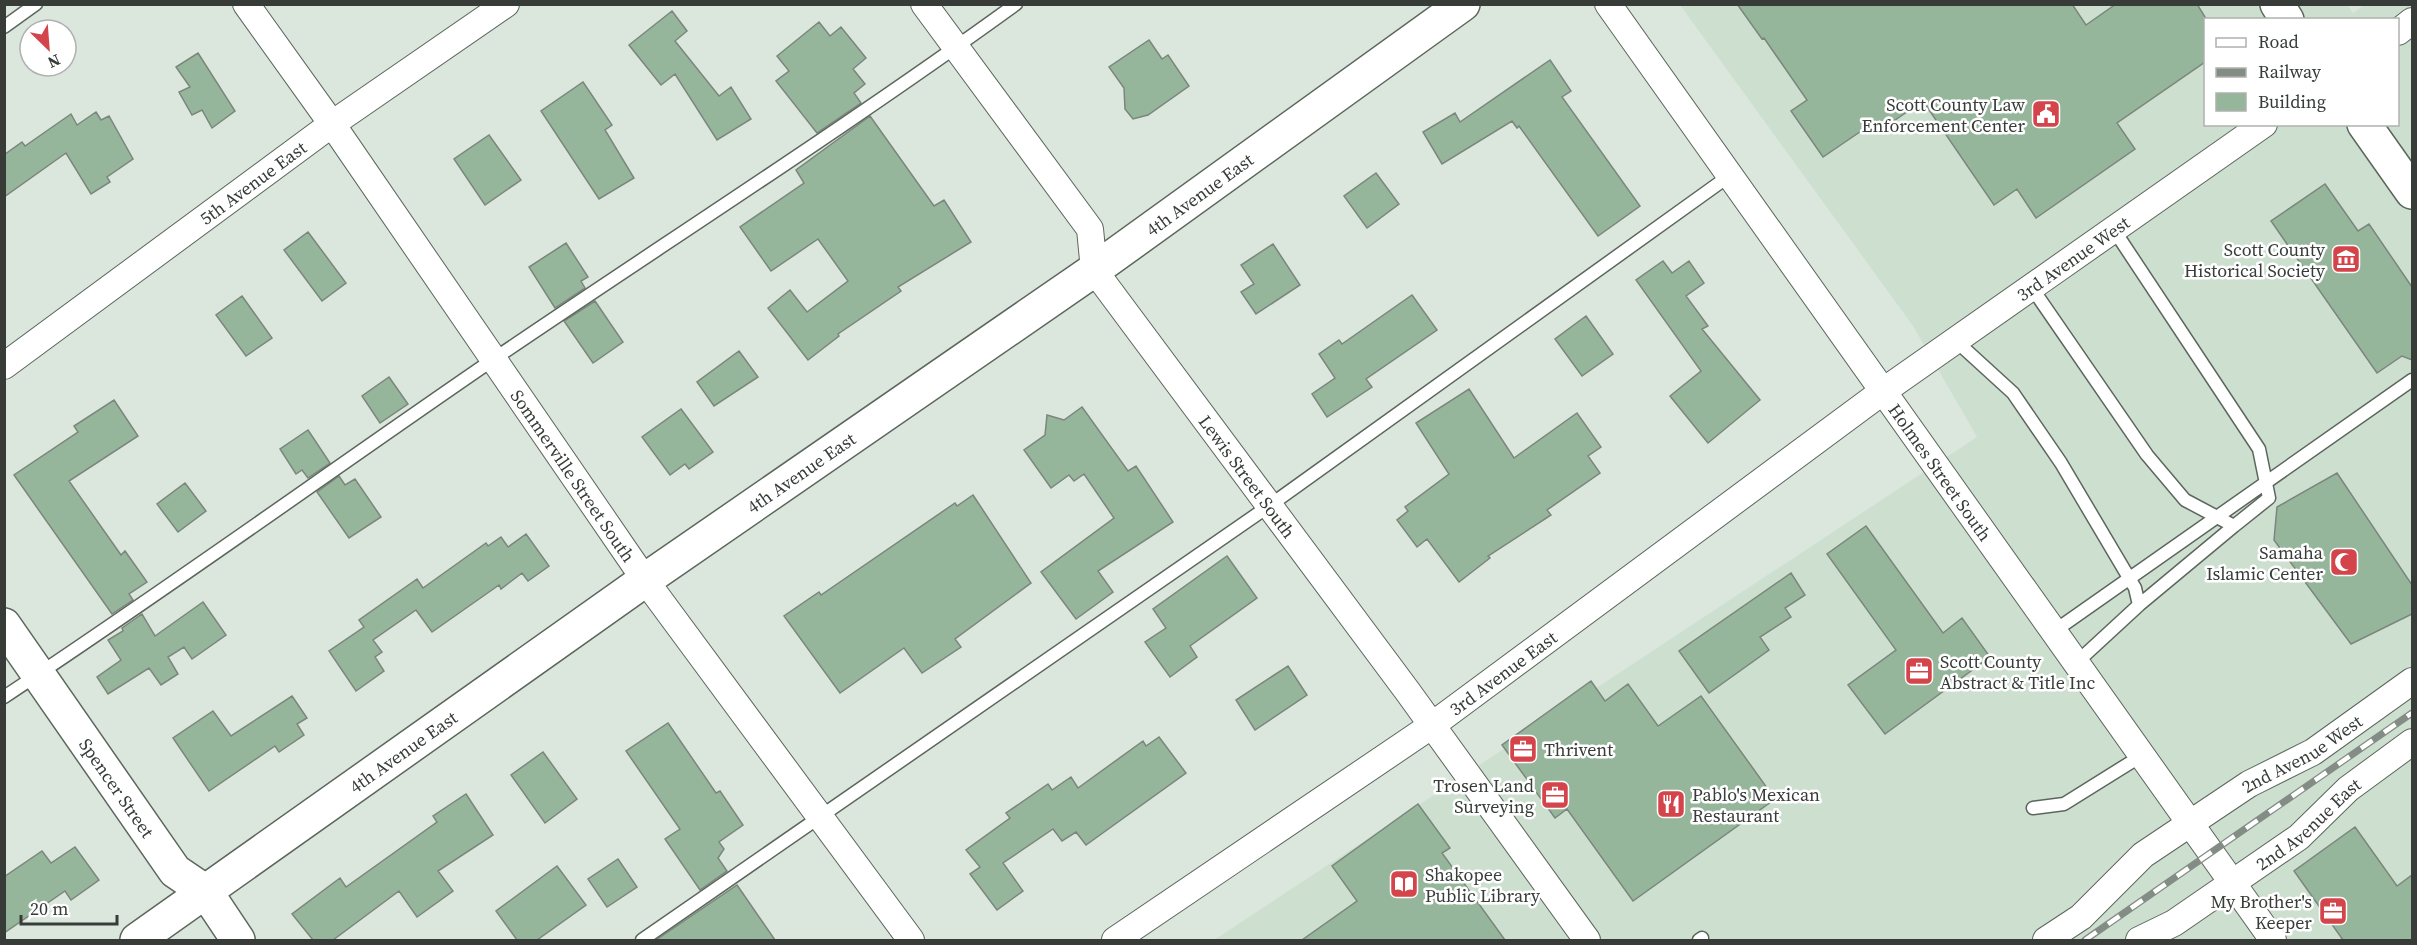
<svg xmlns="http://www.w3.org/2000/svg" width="2417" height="945" font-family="'Source Serif 4',serif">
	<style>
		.built { fill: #cde0d0; fill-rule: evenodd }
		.building { fill: #96b69b; stroke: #7b867d; stroke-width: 1.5 }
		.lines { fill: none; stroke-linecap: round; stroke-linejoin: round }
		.lane-casing { stroke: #5c665d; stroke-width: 15 }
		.street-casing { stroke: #5c665d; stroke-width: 28 }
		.secondary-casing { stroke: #5c665d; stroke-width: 36 }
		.lane { stroke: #fff; stroke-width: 12 }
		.street { stroke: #fff; stroke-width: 26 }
		.secondary { stroke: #fff; stroke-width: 33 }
		.rail-casing { stroke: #848c86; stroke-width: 7 }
		.rail { stroke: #fff; stroke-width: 4.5; stroke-dasharray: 14; stroke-linecap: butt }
		.labels { text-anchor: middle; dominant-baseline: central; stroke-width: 5; stroke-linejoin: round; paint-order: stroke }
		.poi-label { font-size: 18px; fill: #373c38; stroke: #fff; text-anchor: end }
		.street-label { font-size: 18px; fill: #373c38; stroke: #fff }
	</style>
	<rect width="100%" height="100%" fill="#dbe7dd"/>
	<path class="built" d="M2347 4 2353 13 2364 5H2412V940H1214L1977 437 1913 326 1680 5ZM2206 20H2398V124H2206Z"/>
	<path class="building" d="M1737 4H2072L2086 25 2116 4H2197L2205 17V62L2117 123 2135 149 2036 218 2017 189 1994 205 1923 101 1882 129 1876 121 1823 157 1791 111 1807 100 1764 38 1762 39Z
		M672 11 687 31 675 41 719 96 731 87 751 119 717 140 675 74 661 85 629 45Z
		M819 22 830 36 841 27 866 58 853 69 865 84 854 93 861 103 817 133 776 81 789 71 777 56Z
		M1149 40 1162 59 1168 55 1189 86 1148 115 1133 119 1125 109 1124 88 1109 67Z
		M198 53 235 111 212 128 202 110 192 115 179 92 190 87 176 67Z
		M1550 60 1571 91 1562 97 1640 206 1598 236 1519 126 1517 128 1512 121 1442 164 1423 132 1455 113 1460 122Z
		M583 82 612 125 605 130 634 178 599 199 541 111Z
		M96 112 101 120 109 116 133 159 107 177 110 182 91 194 66 153 4 197V155L22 142 25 146 71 114 77 125Z
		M870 116 934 206 944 200 971 242 898 287 901 291 838 334 839 336 808 360 768 308 790 290 807 312 848 281 818 239 771 271 740 227 804 183 796 170Z
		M489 135 521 180 485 205 454 159Z
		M1376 173 1399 204 1367 228 1344 196Z
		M2325 184 2358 231 2369 224 2412 287V360L2402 356 2377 373 2271 221Z
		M308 232 346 283 322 301 284 250Z
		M566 243 588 277 581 281 585 288 555 308 529 267Z
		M1273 244 1300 285 1256 314 1241 292 1254 284 1241 265Z
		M1663 261 1672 273 1689 261 1704 283 1686 296 1708 326 1702 329 1760 400 1708 443 1670 396 1701 371 1636 280Z
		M1412 295 1437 330 1366 379 1372 387 1327 417 1312 394 1335 378 1319 354 1339 340 1342 344Z
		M242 296 272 338 246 356 216 315Z
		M595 301 623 342 593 363 564 321Z
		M1586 316 1613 354 1582 376 1555 339Z
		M739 351 758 377 714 406 697 382Z
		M389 377 408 404 380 423 362 396Z
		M1469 389 1514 458 1577 413 1601 447 1588 456 1600 473 1547 510 1551 515 1488 556 1490 558 1459 582 1427 539 1417 547 1397 520 1408 511 1405 507 1449 474 1416 423Z
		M114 400 138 436 69 481 121 555 125 551 147 582 129 594 133 600 112 614 14 475 78 432 74 426Z
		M1082 407 1128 471 1136 466 1173 522 1098 571 1113 592 1076 619 1041 572 1114 518 1084 474 1074 481 1069 475 1051 488 1024 450 1045 435 1047 415 1064 420Z
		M681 409 713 452 689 469 685 464 670 475 642 437Z
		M308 430 330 463 308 478 302 470 296 474 280 449Z
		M2337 473 2412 585V614L2351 644 2274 540 2277 507Z
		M339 476 345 485 355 479 381 517 349 538 317 492Z
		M185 483 206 511 178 532 157 504Z
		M973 495 1031 583 955 639 961 647 922 673 904 648 840 693 784 616 819 592 821 595 955 503 957 506Z
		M1866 526 1943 633 1962 618 1990 657 1885 734 1848 685 1896 650 1827 554Z
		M526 534 549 566 528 581 522 573 501 589 499 585 432 632 416 610 373 640 382 652 375 657 384 671 356 691 329 651 364 627 359 620 417 579 423 588 486 543 488 546 501 537 508 547Z
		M1227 556 1257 598 1190 646 1197 657 1170 677 1145 642 1166 628 1153 609Z
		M1791 573 1805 595 1785 608 1791 617 1760 637 1769 650 1709 693 1679 651Z
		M203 602 226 635 192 659 184 647 168 657 178 674 161 685 149 668 108 694 97 677 121 660 108 640 123 631 122 628 142 614 155 636Z
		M1288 666 1307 695 1255 730 1236 700Z
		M1591 681 1605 701 1628 684 1658 726 1701 696 1775 799 1633 901 1567 809 1555 818 1502 745Z
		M292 696 307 718 297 724 304 735 279 752 275 746 209 791 173 738 213 711 231 736Z
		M668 723 716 793 720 791 743 825 719 842 724 849 718 858 727 871 700 890 665 839 680 829 626 751Z
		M1159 737 1186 773 1086 845 1076 832 1062 841 1053 829 1003 863 1023 891 997 910 970 874 980 867 966 850 1010 818 1006 813 1048 784 1052 790 1071 777 1078 788 1143 741 1146 746Z
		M543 752 577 799 545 823 511 775Z
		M466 794 493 835 438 871 453 891 417 917 399 891 333 940H313L292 914 340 878 346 887 437 822 433 816Z
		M1418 804 1450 848 1442 853 1505 940H1302L1357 901 1332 866Z
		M2355 827 2397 886 2412 875V940H2343L2294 871Z
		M75 847 99 880 71 900 65 891 4 933V877L42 851 51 863Z
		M618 859 637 887 607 907 588 879Z
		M557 866 586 905 537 940H517L496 911Z
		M737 885 775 940H656Z"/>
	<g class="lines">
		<g class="lane-casing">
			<path id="lane" d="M4 27 36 4
				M2032 288 2147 455 2185 500 2234 526 2269 498 2259 449 2114 230
				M1956 341 2013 393 2061 463 2135 588 2139 605 2075 664
				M2139 605 2234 526
				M2053 632 2412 380
				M4 697C169 588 329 472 491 361 666 242 845 128 1016 4
				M2033 808 2064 804 2141 756
				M642 940 1269 506 1729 176
				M1699 940 1702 938"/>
		</g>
		<g class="street-casing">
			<g id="street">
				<path id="s1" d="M246 4 332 124 645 580 911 940"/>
				<path id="s2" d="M924 4 1090 229 1094 270 1408 692 1587 940"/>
				<path id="s3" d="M1608 4 2273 940"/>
				<path d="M2398 32 2412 21"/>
				<path id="s4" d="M4 366 332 124 506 4"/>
				<path id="s5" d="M1115 940 1431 726 1882 392 2264 124"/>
				<path id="s6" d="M2046 940 2081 917 2143 855 2249 784 2313 752 2412 681"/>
				<path id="s7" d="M2139 940 2174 923 2299 837 2348 789 2412 742"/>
			</g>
		</g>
		<g class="secondary-casing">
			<g id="secondary">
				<path d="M2277 4 2287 20"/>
				<path d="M2364 124 2412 192"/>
				<path id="s8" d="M4 625 175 871 206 892 238 940"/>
				<path id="s9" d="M137 940 645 580 1094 270 1463 4"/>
			</g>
		</g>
		<use href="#lane" class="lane"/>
		<use href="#street" class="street"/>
		<use href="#secondary" class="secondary"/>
		<g class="rail-casing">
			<path id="rail" d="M2085 940 2412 713"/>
		</g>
		<use href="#rail" class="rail"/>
	</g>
	<defs>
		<g id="civic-square" transform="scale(1.5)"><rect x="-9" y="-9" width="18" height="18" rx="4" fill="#d4444b" stroke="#fff"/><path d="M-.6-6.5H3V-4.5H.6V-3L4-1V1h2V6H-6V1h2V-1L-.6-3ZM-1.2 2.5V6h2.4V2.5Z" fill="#fff"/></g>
		<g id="museum-square" transform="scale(1.5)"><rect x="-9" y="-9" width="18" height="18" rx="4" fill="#d4444b" stroke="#fff"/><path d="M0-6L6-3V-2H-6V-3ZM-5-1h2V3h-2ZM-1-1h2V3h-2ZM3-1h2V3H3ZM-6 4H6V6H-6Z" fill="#fff"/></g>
		<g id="mosque-square" transform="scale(1.5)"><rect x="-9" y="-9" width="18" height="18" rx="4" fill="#d4444b" stroke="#fff"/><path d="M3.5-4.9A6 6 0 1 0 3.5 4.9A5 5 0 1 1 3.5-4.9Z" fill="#fff"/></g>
		<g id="office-square" transform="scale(1.5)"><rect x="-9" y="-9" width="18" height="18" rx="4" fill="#d4444b" stroke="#fff"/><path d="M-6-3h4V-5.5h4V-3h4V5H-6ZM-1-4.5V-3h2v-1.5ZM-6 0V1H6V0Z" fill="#fff"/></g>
		<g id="restaurant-square" transform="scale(1.5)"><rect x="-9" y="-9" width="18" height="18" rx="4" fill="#d4444b" stroke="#fff"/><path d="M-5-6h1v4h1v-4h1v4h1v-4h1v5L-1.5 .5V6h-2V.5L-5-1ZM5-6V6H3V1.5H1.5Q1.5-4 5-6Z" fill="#fff"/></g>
		<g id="library-square" transform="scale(1.5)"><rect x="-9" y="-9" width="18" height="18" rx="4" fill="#d4444b" stroke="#fff"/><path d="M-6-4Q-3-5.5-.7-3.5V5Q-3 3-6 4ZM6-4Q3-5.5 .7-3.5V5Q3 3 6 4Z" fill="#fff"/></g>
	</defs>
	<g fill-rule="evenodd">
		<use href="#civic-square" x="2046" y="114"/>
		<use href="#museum-square" x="2346" y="259"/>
		<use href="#mosque-square" x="2344" y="562"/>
		<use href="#office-square" x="1919" y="671"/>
		<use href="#office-square" x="1523" y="749"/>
		<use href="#office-square" x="1555" y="795"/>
		<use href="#restaurant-square" x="1671" y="804"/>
		<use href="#library-square" x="1404" y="884"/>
		<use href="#office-square" x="2333" y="911"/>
	</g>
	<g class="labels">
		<g class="poi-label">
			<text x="2025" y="104">Scott County Law<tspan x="2025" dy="21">Enforcement Center</tspan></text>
			<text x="2325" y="249">Scott County<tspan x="2325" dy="21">Historical Society</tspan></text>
			<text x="2323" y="552">Samaha<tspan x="2323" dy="21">Islamic Center</tspan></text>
			<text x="1940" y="661" text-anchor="start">Scott County<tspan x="1940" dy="21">Abstract &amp; Title Inc</tspan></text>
			<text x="1544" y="749" text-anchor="start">Thrivent</text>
			<text x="1534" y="785">Trosen Land<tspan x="1534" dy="21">Surveying</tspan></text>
			<text x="1692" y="794" text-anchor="start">Pablo's Mexican<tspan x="1692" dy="21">Restaurant</tspan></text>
			<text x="1425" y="874" text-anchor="start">Shakopee<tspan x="1425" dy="21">Public Library</tspan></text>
			<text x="2312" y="901">My Brother's<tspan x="2312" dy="21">Keeper</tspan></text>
		</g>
		<g class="street-label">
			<text stroke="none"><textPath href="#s4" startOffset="309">5th Avenue East</textPath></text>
			<text stroke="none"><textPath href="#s9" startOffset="1298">4th Avenue East</textPath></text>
			<text stroke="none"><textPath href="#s5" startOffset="1176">3rd Avenue West</textPath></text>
			<text stroke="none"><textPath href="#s9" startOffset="812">4th Avenue East</textPath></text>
			<text stroke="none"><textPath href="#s3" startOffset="574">Holmes Street South</textPath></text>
			<text stroke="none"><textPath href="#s1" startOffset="574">Sommerville Street South</textPath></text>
			<text stroke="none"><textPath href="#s2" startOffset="578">Lewis Street South</textPath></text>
			<text stroke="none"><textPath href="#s5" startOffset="471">3rd Avenue East</textPath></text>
			<text stroke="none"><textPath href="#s9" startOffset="326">4th Avenue East</textPath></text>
			<text stroke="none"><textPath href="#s6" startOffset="318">2nd Avenue West</textPath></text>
			<text stroke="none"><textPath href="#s8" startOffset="198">Spencer Street</textPath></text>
			<text stroke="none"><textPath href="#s7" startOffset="206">2nd Avenue East</textPath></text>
		</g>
	</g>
	<rect width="2417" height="945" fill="none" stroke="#373c38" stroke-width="12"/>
	<rect x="2204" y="18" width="195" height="108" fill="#ffffff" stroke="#afb1af" stroke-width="1.5"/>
	<rect x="2216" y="38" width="30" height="9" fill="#ffffff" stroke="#afb1af" stroke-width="1.5"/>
	<text x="2258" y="48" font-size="18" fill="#373c38">Road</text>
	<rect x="2216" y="68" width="30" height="9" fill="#848c86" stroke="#afb1af" stroke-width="1.5"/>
	<text x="2258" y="78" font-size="18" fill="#373c38">Railway</text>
	<rect x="2216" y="93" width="30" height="18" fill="#96b69b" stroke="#afb1af" stroke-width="1.5"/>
	<text x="2258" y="108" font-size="18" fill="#373c38">Building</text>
	<g transform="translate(48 48) rotate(155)"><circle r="28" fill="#ffffff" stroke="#afb1af" stroke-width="1.5"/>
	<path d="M0-4.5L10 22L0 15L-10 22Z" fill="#d4444b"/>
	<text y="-9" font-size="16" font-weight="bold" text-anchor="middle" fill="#373c38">N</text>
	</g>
	<path d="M21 915v9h96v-9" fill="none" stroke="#373c38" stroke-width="3"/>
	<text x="30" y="915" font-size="18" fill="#373c38" stroke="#ffffff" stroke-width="4.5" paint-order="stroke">20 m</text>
</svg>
